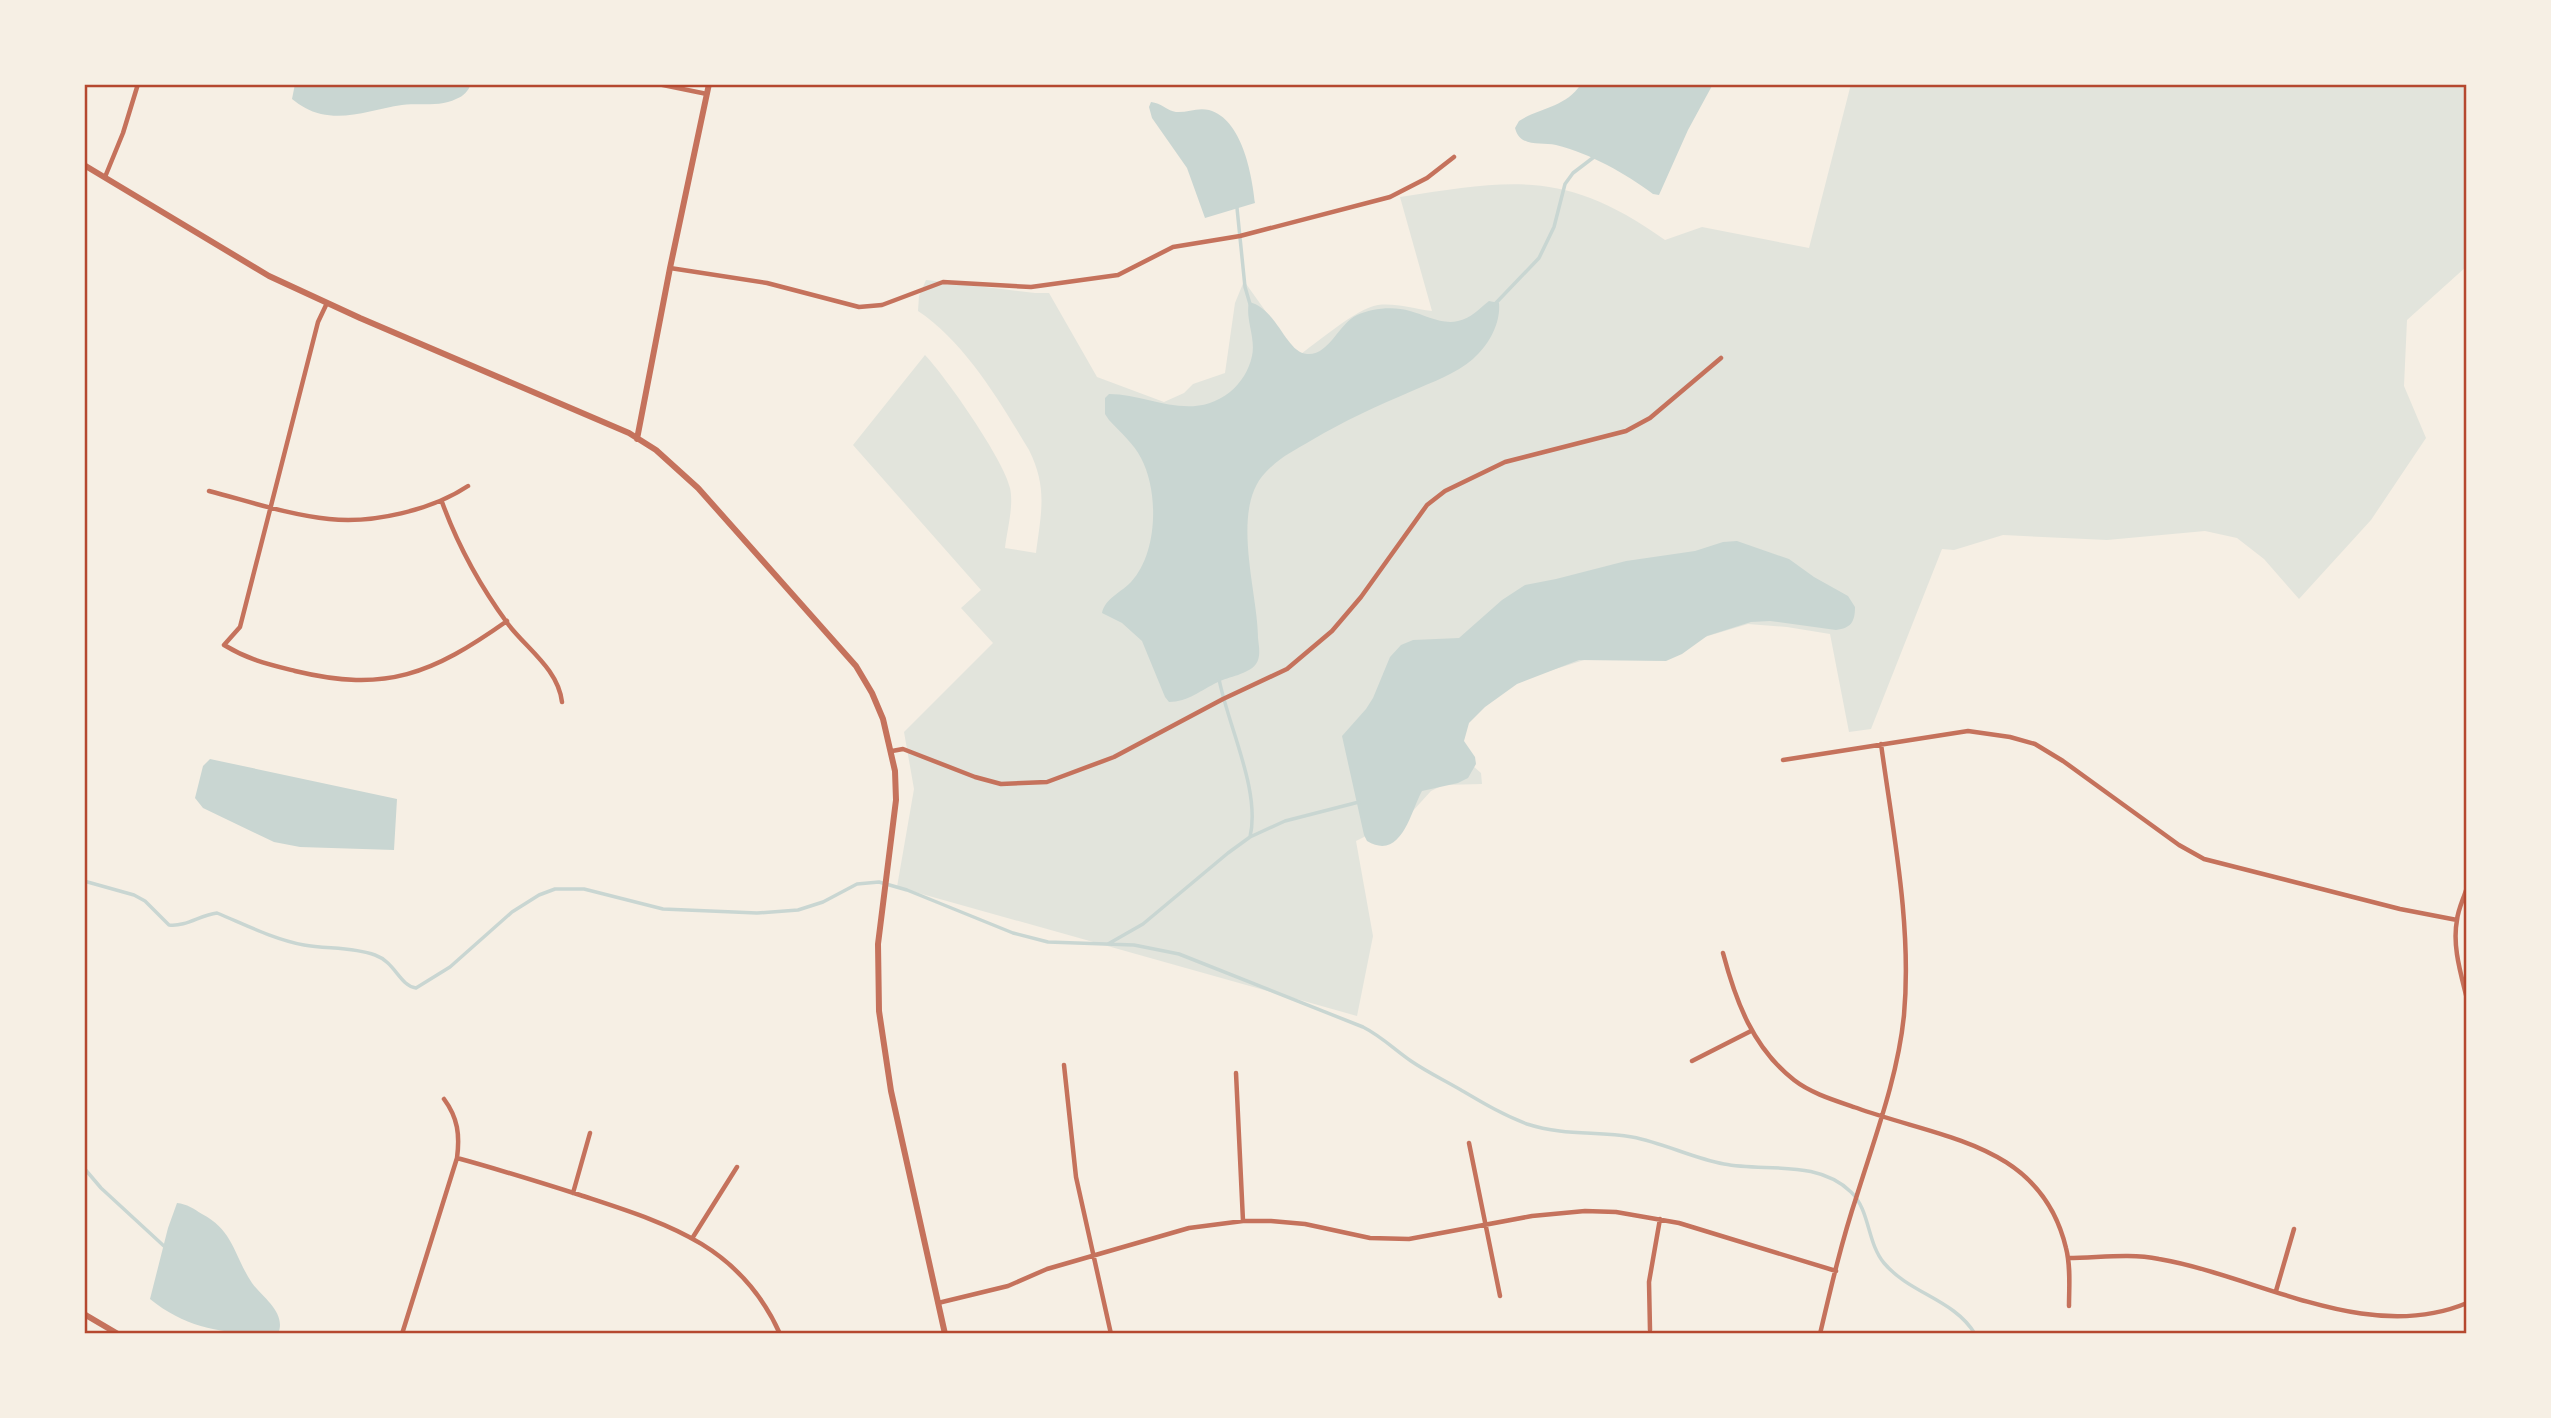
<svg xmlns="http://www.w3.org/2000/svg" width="2551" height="1418" font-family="Ubuntu,sans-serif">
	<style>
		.green { fill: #e2e4dc }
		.water { fill: #c9d6d2 }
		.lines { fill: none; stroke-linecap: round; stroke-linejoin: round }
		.stream { stroke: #c9d6d2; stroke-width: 3.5 }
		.minor { stroke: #c5725c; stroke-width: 4.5 }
		.tertiary { stroke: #c5725c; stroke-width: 6 }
		.neatline { fill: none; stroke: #b5482f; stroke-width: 2.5 }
	</style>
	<rect width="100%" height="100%" fill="#f6efe4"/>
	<path class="green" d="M1851 84H2467V266L2407 320 2404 386 2426 438 2371 520 2299 599 2264 559 2237 538 2205 531 2107 540 2003 535 1954 550 1942 549 1871 729 1849 732 1830 634 1787 627 1748 624 1698 639 1600 655 1530 677 1490 697 1455 739 1473 766 1481 773 1482 784 1443 785 1431 791 1410 814 1356 841 1373 936 1357 1016 897 887 914 789 904 732 993 643 961 608 981 590 853 445 925 355C946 377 1004 460 1010 488 1014 506 1007 530 1005 548L1036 553C1041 513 1048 488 1029 450 1000 402 965 342 918 311L919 296 926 280 1035 293H1049L1097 377 1164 402 1184 393 1193 384 1225 373 1235 303 1244 281 1269 316 1291 361C1312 347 1356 308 1378 305 1397 303 1413 309 1432 311L1400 197C1514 179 1567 170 1665 240L1702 227 1809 248Z"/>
	<path class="water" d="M295 84H471C468 91 464 96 456 99 441 107 419 103 402 105 375 109 348 120 321 114 309 111 301 106 292 99Z
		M1581 84H1713L1688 130 1659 195 1653 194C1625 173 1591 154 1556 145 1541 142 1520 148 1515 128L1519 121C1541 107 1565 108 1581 84Z
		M1151 102C1161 103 1168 111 1176 112 1187 113 1197 107 1209 110 1242 119 1252 174 1255 203L1205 218 1187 168 1152 118 1149 107Z
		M1489 301 1499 303C1501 324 1488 346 1473 359 1456 374 1432 382 1412 391 1377 406 1344 421 1312 440 1292 452 1281 456 1265 473 1230 510 1258 593 1258 638 1259 647 1261 657 1256 664 1249 674 1228 677 1218 682 1201 690 1188 702 1169 702L1165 697 1142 641 1122 623 1102 613C1105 598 1122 592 1131 582 1158 553 1159 492 1141 458 1134 444 1120 432 1109 420L1105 414V398L1109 394C1151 394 1190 423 1230 392 1241 383 1249 370 1252 356 1256 338 1245 319 1249 302 1277 308 1286 353 1307 354 1329 356 1339 323 1357 315 1372 308 1394 306 1410 311 1425 315 1442 325 1458 321 1470 319 1480 308 1489 301Z
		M1737 541 1789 559 1814 577 1848 596 1855 607C1855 622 1851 628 1836 630L1770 621 1751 622 1707 636 1682 654 1666 661 1579 660 1517 684 1485 707 1469 723 1464 741 1475 757 1476 764 1468 778 1458 783 1422 791C1411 810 1402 862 1367 841L1364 835 1342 736 1366 709 1373 698 1390 657 1401 645 1413 640 1459 638 1502 600 1525 585 1556 579 1626 561 1695 551 1723 542Z
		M210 759 397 799 394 850 300 847 274 842 203 808 195 798 203 766Z
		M177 1203C187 1204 194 1209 202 1214 234 1231 234 1256 252 1283 263 1298 287 1313 278 1334 230 1334 189 1331 150 1299L168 1228Z"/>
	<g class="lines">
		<path class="stream" d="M1237 208 1245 287 1250 304
			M1494 305 1539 258 1554 227 1565 184 1573 173 1594 157
			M1219 679C1228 726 1261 791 1250 837
			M84 881 134 895 145 901 169 925C186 927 200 915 217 913 246 925 273 939 304 945 327 949 353 947 375 955 395 962 400 986 416 988L450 967 512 912 539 895 555 889H584L663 909 757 913 798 910 823 902 857 884 879 882 907 890 1013 933 1048 942 1134 945 1179 954 1363 1027C1381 1036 1395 1050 1411 1061 1427 1072 1444 1080 1461 1090 1483 1103 1503 1115 1527 1124 1564 1136 1596 1131 1632 1137 1664 1143 1692 1158 1724 1164 1765 1172 1817 1159 1851 1192 1870 1210 1867 1243 1884 1263 1910 1294 1954 1299 1975 1334
			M1108 944 1143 924 1228 853 1250 837 1285 821 1359 802
			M84 1168 101 1188 165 1247"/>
		<path class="minor" d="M658 84 707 94
			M105 177 123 133 138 84
			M670 268 767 283 859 307 882 305 943 282 1031 287 1118 275 1173 247 1240 236 1390 197 1427 178 1454 157
			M327 303 318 322 240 627 224 645C249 660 267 664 295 671 386 693 432 674 507 621
			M209 491C248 501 289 515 329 519 372 524 432 510 468 486
			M442 502C458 546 480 586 508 624 527 649 558 669 562 702
			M892 751 903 749 975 777 1001 784 1047 782 1114 757 1223 699 1287 669 1332 631 1361 597 1427 505 1445 491 1505 462 1626 431 1650 418 1721 358
			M1783 760 1968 731 2010 737 2035 744 2063 761 2179 845 2204 859 2400 909 2457 920
			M2467 887C2464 898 2458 909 2457 920 2452 946 2461 974 2467 999
			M1723 953C1736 1002 1753 1048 1794 1080 1812 1094 1837 1101 1857 1108 1942 1139 2041 1143 2066 1248 2071 1267 2069 1287 2069 1306
			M1692 1061 1751 1031
			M1064 1065 1076 1177 1111 1334
			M1236 1073 1243 1221
			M1469 1143 1500 1296
			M457 1158C498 1169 539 1182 580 1195 665 1223 740 1244 780 1334
			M573 1193 590 1133
			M693 1237 737 1167
			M2068 1258C2098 1258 2129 1253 2159 1259 2258 1276 2367 1345 2467 1303
			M2276 1291 2294 1229
			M938 1303 1008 1286 1047 1269 1189 1228 1243 1221H1271L1305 1224 1370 1238 1409 1239 1532 1216 1585 1211 1616 1212 1679 1223 1836 1271
			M1650 1330 1649 1282 1660 1219
			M402 1334 457 1158C460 1135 458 1118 444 1099
			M1820 1334C1831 1287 1842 1240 1857 1195 1875 1137 1898 1076 1904 1015 1912 926 1893 832 1881 744"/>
		<path class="tertiary" d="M84 165 269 276 360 318 629 433 656 450 698 488 856 666 872 693 883 719 895 771 896 800 878 944 879 1011 891 1091 945 1334
			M637 439 670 268 709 84
			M84 1314 118 1334"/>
	</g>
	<rect width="2551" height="1418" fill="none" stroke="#f6efe4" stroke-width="172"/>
	<rect x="86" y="86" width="2379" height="1246" class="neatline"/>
</svg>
